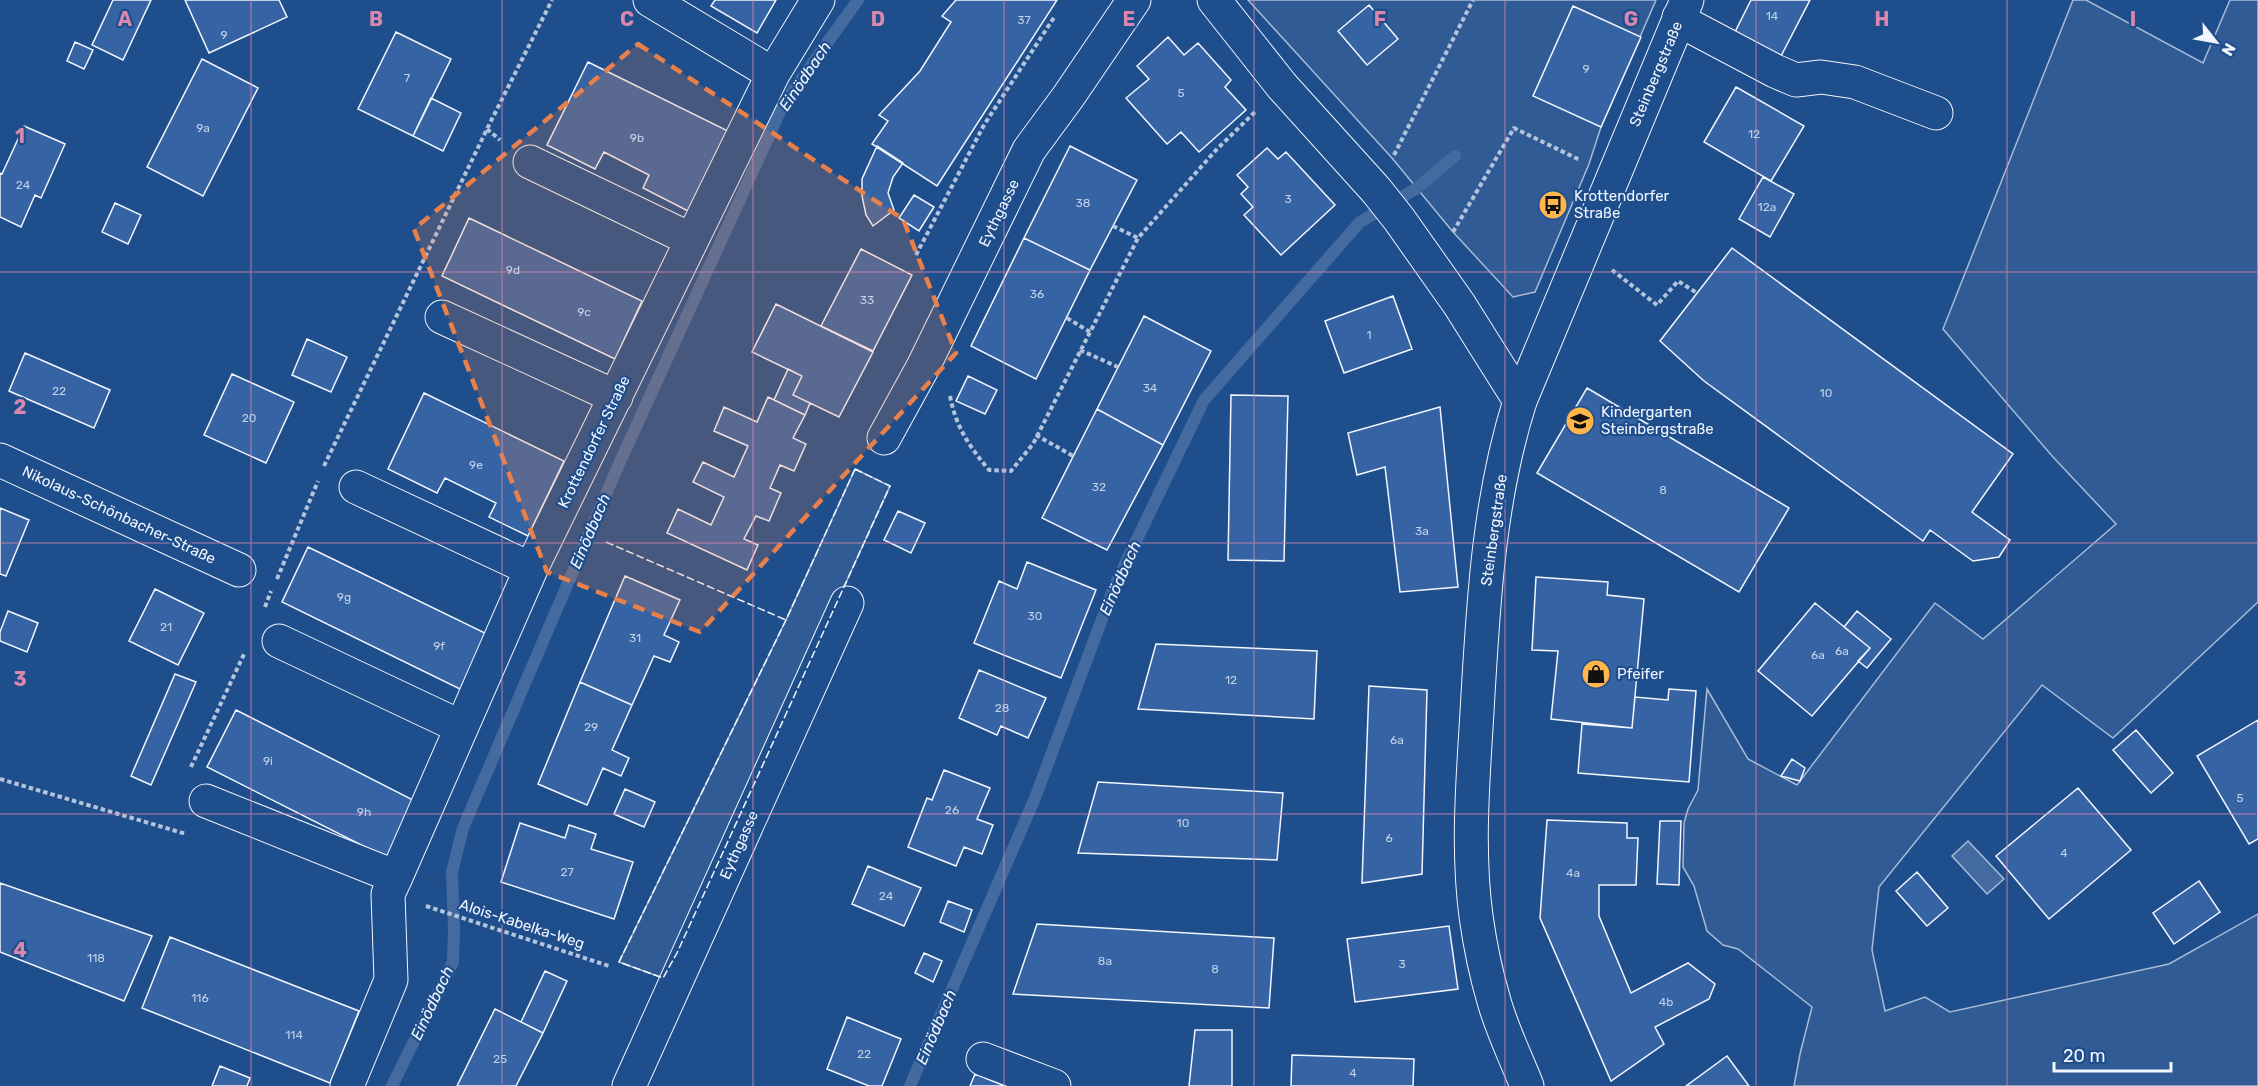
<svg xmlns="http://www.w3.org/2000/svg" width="2258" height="1086" font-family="Rubik,sans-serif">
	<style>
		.green { fill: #305b95; stroke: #a8bbd7; stroke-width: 1.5 }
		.water { fill: #446ba0; stroke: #a8bbd7; stroke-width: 1.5 }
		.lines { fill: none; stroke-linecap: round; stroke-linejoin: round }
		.stream { stroke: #446ba0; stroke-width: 12 }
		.building { fill: #3563a3; stroke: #f2f6ff; stroke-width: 1.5 }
		.minor-casing { stroke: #f2f6ff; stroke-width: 35 }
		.major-casing { stroke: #f2f6ff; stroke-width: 35 }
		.path { stroke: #b3c4dc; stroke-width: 4; stroke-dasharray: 4.5 3; stroke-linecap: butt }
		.minor { stroke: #1f4e8c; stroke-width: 33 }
		.major { stroke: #1f4e8c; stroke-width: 33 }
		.fence { stroke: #f2f6ff; stroke-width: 1.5; stroke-dasharray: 8 3; stroke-linecap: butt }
		.marked { fill: #ea8049; fill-opacity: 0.2; stroke: #ea8049; stroke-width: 4.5; stroke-dasharray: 12 8; stroke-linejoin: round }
		.grid { fill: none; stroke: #da87ad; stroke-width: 1.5; stroke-opacity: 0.55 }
		.labels { text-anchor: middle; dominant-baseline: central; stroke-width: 4.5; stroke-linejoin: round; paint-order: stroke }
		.number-label { font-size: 12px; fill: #c3d1e8 }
		.street-label { font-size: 15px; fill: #f2f6ff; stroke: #1f4e8c }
		.poi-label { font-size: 15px; fill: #f2f6ff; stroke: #1f4e8c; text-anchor: start }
		.water-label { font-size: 16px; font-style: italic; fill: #f2f6ff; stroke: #1f4e8c }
		.grid-label { font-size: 20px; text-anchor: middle; font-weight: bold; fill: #da87ad; stroke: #1f4e8c; stroke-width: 4.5; stroke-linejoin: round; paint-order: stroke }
	</style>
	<rect width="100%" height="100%" fill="#1f4e8c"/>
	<path class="green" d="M1248 0H1656L1601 127 1589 164 1535 292 1513 297 1453 232 1392 158Z
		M2073 0H2086L2203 63 2230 0H2258V602L2113 738 2042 685 1879 887 1872 950 1885 1011 1925 997 1950 1012 2169 964 2258 914V1086H1794L1800 1054 1812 1007 1738 949 1723 945 1707 931 1694 886 1683 867 1684 823 1688 809 1698 790 1707 689 1748 759 1797 785 1935 603 1983 639 2116 524 2053 457 1943 329Z
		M855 469 890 486 677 953 663 978 619 962 786 620Z"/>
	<path class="water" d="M1968 841 2004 879 1987 894 1952 856Z"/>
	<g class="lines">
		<path class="stream" d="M392 1086 453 962 454 930 452 872 463 828 619 464 784 103 858 0
			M910 1086 1035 798 1114 587 1204 400 1360 222 1417 188 1455 156"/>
	</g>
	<path class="building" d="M113 0H151L123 60 92 45Z
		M185 0H279L287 17 209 53Z
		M715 0H776L757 33 711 6Z
		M956 0H1057L937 186 872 144 888 121 879 115 920 71 951 22 942 16Z
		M1751 0H1810L1781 56 1735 32Z
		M1369 5 1398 39 1367 65 1338 31Z
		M1573 6 1641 37 1601 127 1533 96Z
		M396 32 451 59 413 136 358 109Z
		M1168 37 1184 55 1198 43 1231 80 1225 87 1246 110 1199 152 1181 132 1167 144 1126 98 1149 79 1137 66Z
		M75 42 93 50 84 69 67 61Z
		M202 59 258 88 203 196 147 167Z
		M588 62 728 131 688 211 643 188 649 175 604 152 595 169 547 145Z
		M1736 87 1804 126 1771 181 1704 142Z
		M431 98 461 113 443 151 413 136Z
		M24 126 65 144 41 198 35 195 21 227 0 217V173L2 174Z
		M877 146 903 163 893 177 888 193 894 210 873 226 866 215 862 196V179Z
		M1070 146 1137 180 1090 270 1024 238Z
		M1267 148 1278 159 1286 152 1335 205 1281 255 1244 215 1253 207 1241 194 1248 187 1237 175Z
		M1763 177 1794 194 1770 237 1739 219Z
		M914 195 934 207 919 231 899 218Z
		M115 203 141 215 128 244 102 232Z
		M469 218 642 301 615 359 442 276Z
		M1024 238 1090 270 1036 379 971 346Z
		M1732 248 2013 454 1972 512 2010 540 1999 557 1973 561 1930 530 1923 541 1704 381 1660 341Z
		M861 249 912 275 873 351 821 326Z
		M1393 296 1412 349 1344 373 1325 321Z
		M776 304 873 352 839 417 793 395 802 376 752 352Z
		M1144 316 1211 351 1163 445 1097 409Z
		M307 339 347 357 331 392 292 375Z
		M25 353 110 390 94 428 9 391Z
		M788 369 802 376 793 395 810 403 805 415 774 400Z
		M232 374 294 402 266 463 204 435Z
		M968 376 997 390 985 414 956 401Z
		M1587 388 1789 508 1739 592 1537 473Z
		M424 393 564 461 528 536 489 517 496 503 445 478 437 493 388 469Z
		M1231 395 1288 396 1284 561 1228 560Z
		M768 397 805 415 793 438 806 444 794 471 780 465 770 488 781 493 769 521 756 516 744 539 758 545 747 570 667 533 678 509 711 525 724 497 693 482 703 462 734 477 748 446 714 431 724 407 757 422Z
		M1440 407 1458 587 1400 592 1385 467 1357 475 1348 433Z
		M1097 409 1163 445 1107 550 1042 518Z
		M0 508 29 520 6 576 0 574Z
		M898 511 925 523 911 553 884 540Z
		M308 547 487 634 460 689 282 602Z
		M1027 562 1096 590 1061 678 974 643 999 581 1017 589Z
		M625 576 680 600 664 635 679 642 670 662 654 656 632 705 580 682Z
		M1536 577 1608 582 1607 595 1644 599 1632 728 1551 719 1558 651 1532 650Z
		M155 589 204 613 178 665 129 641Z
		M1815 603 1870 648 1812 716 1758 671Z
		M8 611 38 623 27 652 0 641V632Z
		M1857 611 1891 639 1867 668 1858 661 1870 648 1844 627Z
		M1156 644 1317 651 1314 719 1138 709Z
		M979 670 1046 698 1028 738 1001 726 997 735 959 718Z
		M175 674 196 682 151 785 131 776Z
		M580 682 632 705 612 750 629 758 621 776 603 768 587 805 538 784Z
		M1369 686 1427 690 1422 874 1362 883Z
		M1669 689 1696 691 1689 782 1578 773 1582 724 1632 728 1635 697 1668 700Z
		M236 710 415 801 387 858 207 767Z
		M2258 720V839L2249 844 2197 756Z
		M2136 730 2173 773 2151 793 2113 750Z
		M1792 759 1805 768 1800 781 1781 776Z
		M944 770 990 788 977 819 993 825 982 854 964 847 956 866 908 847 927 798 932 800Z
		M1098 782 1283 793 1277 860 1078 853Z
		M2078 788 2131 850 2049 919 1996 856Z
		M625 789 655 802 644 827 614 814Z
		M1547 820 1627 823V838H1638L1636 885H1599V916L1631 993 1688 963 1715 984 1709 999 1655 1027 1664 1044 1611 1081 1540 918Z
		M1660 821H1681L1679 885 1657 884Z
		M520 823 565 838 569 825 596 834 591 849 633 862 614 919 501 882Z
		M868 866 921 888 904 926 852 904Z
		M1917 872 1948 908 1927 926 1896 891Z
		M2199 881 2220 912 2174 944 2153 913Z
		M0 883 152 936 124 1001 0 952Z
		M948 901 972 910 964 932 940 922Z
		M1037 924 1274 938 1269 1008 1013 994Z
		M1449 926 1458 989 1355 1002 1347 939Z
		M170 937 359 1011 330 1083 142 1008Z
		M924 953 942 961 933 982 915 973Z
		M545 971 567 981 543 1033 521 1022Z
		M495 1009 543 1033 516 1086H457Z
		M847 1017 901 1039 882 1086H869L827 1069Z
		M1195 1030H1232V1086H1189Z
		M1292 1055 1414 1059 1413 1086H1291Z
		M1727 1056 1749 1086H1686Z
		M220 1066 250 1078 247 1086H212Z
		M975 1074 1005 1086H970Z"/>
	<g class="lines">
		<g class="minor-casing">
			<path id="minor" d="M650 0 773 74
				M1214 0 1282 86 1376 190 1399 219 1459 304 1520 401
				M1679 17 1690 26 1775 71 1796 80 1821 77 1855 82 1936 113
				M530 162 692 240
				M442 317 616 397
				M884 438 923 367 1029 150 1068 97 1134 0
				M0 460 239 570
				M356 487 531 569
				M279 641 461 727
				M206 801 396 877
				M983 1059 1054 1086
				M347 1086 391 980 388 894 396 877 531 569 773 74 818 0
				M629 1086 847 603"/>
		</g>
		<g class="major-casing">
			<path id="major" d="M1527 1086C1516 1058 1502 1030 1494 1001 1486 974 1480 945 1476 916 1467 849 1473 779 1477 712 1483 607 1488 502 1520 401L1687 0"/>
		</g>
		<path class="path" d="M487 129 500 140
			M1394 155 1473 0
			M1113 226 1138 238
			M1453 232 1514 128 1580 160
			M916 255 984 125 1055 16
			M1612 270 1657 305 1678 281 1697 293
			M1067 318 1090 332
			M1080 350 1118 367
			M950 396C956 427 969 446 989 470L1011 471 1033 444 1138 238 1217 149 1256 111
			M1036 435 1073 456
			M324 466 487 129 552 0
			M277 579 318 481
			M265 607 271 591
			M191 767 245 652
			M0 779 186 834
			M426 906 609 966"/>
		<use href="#minor" class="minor"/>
		<use href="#major" class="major"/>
		<path class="fence" d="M855 469 890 486 677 953 663 978 619 962 786 620Z
			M606 542 786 620"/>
	</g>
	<path class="marked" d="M638 44 903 219 956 353 700 632 547 572 414 229Z"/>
	<path class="grid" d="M251 0V1086M502 0V1086M753 0V1086M1004 0V1086M1254 0V1086M1505 0V1086M1756 0V1086M2007 0V1086M0 272H2258M0 543H2258M0 814H2258"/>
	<defs>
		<g id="bus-disc" transform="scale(1.5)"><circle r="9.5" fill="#ffb74d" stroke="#1f4e8c"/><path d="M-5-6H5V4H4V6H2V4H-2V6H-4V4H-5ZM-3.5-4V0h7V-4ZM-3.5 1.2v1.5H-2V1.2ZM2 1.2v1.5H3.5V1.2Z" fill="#111"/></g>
		<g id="school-disc" transform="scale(1.5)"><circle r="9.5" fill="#ffb74d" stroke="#1f4e8c"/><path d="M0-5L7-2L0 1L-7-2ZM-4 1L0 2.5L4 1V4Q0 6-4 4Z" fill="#111"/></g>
		<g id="shop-disc" transform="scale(1.5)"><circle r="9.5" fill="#ffb74d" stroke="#1f4e8c"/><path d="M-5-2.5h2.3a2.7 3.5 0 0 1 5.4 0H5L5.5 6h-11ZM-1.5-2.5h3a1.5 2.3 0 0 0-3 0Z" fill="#111"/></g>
	</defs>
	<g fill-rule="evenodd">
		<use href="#bus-disc" x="1553" y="205"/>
		<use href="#school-disc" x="1580" y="421"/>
		<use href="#shop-disc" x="1596" y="674"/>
	</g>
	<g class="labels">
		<g class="number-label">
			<text x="1772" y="16">14</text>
			<text x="1024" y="20">37</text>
			<text x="224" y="35">9</text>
			<text x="1586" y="69">9</text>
			<text x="407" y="78">7</text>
			<text x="1181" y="93">5</text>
			<text x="203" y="128">9a</text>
			<text x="1754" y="134">12</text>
			<text x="637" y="138">9b</text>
			<text x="23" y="185">24</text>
			<text x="1288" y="199">3</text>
			<text x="1083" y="203">38</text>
			<text x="1767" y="207">12a</text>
			<text x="513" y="270">9d</text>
			<text x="1037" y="294">36</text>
			<text x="867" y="300">33</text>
			<text x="584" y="312">9c</text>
			<text x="1369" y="335">1</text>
			<text x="1150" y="388">34</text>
			<text x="59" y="391">22</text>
			<text x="1826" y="393">10</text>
			<text x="249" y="418">20</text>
			<text x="476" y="465">9e</text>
			<text x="1099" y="487">32</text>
			<text x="1663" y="490">8</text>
			<text x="1422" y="531">3a</text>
			<text x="344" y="597">9g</text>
			<text x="1035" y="616">30</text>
			<text x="166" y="627">21</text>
			<text x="635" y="638">31</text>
			<text x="439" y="646">9f</text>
			<text x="1842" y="651">6a</text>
			<text x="1818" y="655">6a</text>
			<text x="1231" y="680">12</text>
			<text x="1002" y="708">28</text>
			<text x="591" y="727">29</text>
			<text x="1397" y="740">6a</text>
			<text x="268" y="761">9i</text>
			<text x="2240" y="798">5</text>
			<text x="952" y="810">26</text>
			<text x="364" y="812">9h</text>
			<text x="1183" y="823">10</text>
			<text x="1389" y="838">6</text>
			<text x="2064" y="853">4</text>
			<text x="567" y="872">27</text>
			<text x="1573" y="873">4a</text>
			<text x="886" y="896">24</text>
			<text x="96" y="958">118</text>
			<text x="1105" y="961">8a</text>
			<text x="1402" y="964">3</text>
			<text x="1215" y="969">8</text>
			<text x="200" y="998">116</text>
			<text x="1666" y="1002">4b</text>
			<text x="294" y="1035">114</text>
			<text x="864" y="1054">22</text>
			<text x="500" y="1059">25</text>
			<text x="1353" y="1073">4</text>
		</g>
		<g class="street-label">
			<text transform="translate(1656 74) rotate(-67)">Steinbergstraße</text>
			<text transform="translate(999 213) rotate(-64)">Eythgasse</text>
			<text transform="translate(594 442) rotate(-64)">Krottendorfer Straße</text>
			<text transform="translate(119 515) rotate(25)">Nikolaus-Schönbacher-Straße</text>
			<text transform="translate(1494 530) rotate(-82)">Steinbergstraße</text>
			<text transform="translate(739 845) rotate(-66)">Eythgasse</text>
			<text transform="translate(522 924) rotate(18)">Alois-Kabelka-Weg</text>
		</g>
		<g class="poi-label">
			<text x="1574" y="196">Krottendorfer<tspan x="1574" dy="17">Straße</tspan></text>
			<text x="1601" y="412">Kindergarten<tspan x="1601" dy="17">Steinbergstraße</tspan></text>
			<text x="1617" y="674">Pfeifer</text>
		</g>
		<g class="water-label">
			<text transform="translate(805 76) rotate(-56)">Einödbach</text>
			<text transform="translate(590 531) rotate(-67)">Einödbach</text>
			<text transform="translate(1120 578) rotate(-66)">Einödbach</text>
			<text transform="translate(432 1003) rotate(-65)">Einödbach</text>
			<text transform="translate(936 1027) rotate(-67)">Einödbach</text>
		</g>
	</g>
	<g class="grid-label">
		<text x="125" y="26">A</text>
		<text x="376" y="26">B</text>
		<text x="627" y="26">C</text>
		<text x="878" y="26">D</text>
		<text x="1129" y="26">E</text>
		<text x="1380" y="26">F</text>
		<text x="1631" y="26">G</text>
		<text x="1882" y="26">H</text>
		<text x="2133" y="26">I</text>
		<text x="20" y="143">1</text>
		<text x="20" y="414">2</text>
		<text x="20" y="686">3</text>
		<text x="20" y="957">4</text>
	</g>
	<g transform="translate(2216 42) rotate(121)" stroke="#1f4e8c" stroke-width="4.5" paint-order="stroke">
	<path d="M0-4.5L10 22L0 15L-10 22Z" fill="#f2f6ff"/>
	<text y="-9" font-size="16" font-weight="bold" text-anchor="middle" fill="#f2f6ff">N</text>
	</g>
	<path d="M2054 1062v9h117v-9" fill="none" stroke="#f2f6ff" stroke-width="3"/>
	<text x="2063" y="1062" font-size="18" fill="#f2f6ff" stroke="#1f4e8c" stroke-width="4.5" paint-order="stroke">20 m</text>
</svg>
